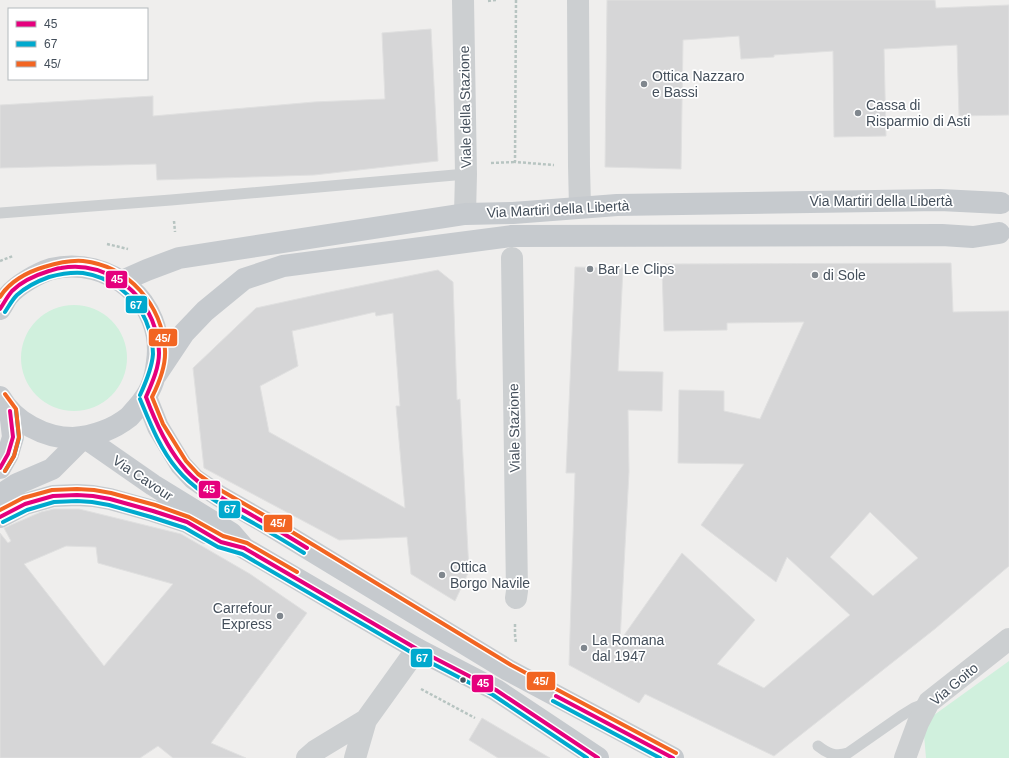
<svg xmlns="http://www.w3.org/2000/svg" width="1009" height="758" font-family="Helvetica,sans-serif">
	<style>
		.green { fill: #d0f0dd }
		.building { fill: #d6d6d7; stroke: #e0e0e0; fill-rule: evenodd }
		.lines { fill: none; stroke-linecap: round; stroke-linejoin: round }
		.path { stroke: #b7c4c1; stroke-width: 2.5; stroke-dasharray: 3 2; stroke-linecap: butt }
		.lane { stroke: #cccfd1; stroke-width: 11 }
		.street { stroke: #cccfd1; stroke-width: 22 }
		.primary { stroke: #c6cace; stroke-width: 22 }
		.bus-1-casing { stroke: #fff; stroke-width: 7 }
		.bus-2-casing { stroke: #fff; stroke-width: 7 }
		.bus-3-casing { stroke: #fff; stroke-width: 7 }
		.bus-1 { stroke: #e5007d; stroke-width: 4 }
		.bus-2 { stroke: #00a9ce; stroke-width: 4 }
		.bus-3 { stroke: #f26522; stroke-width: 4 }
		.poi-dot { fill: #80878e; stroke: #fff; stroke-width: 1.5 }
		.bus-dot { fill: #444f5b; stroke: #fff; stroke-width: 1.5 }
		.labels { text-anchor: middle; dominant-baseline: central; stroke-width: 3.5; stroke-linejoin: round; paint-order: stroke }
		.poi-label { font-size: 14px; fill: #444f5b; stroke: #fff; text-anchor: start }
		.street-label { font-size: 14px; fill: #444f5b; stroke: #fff }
		.line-badge { stroke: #fff; stroke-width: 1.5 }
		.badge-label { font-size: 11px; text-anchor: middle; font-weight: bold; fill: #fff }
	</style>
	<rect width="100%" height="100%" fill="#efeeed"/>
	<path class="green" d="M21 358a53 53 0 1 1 106 0a53 53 0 1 1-106 0Z
		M1009 661V758H926L923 723Z"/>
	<path class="building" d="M607 0H935L936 8 1009 5V115L959 116 957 45 884 49 886 136 834 137 833 51 774 55V57L741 59 739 36 683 40 681 169 605 167Z
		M431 29 438 161 314 175 157 180 156 164 0 168V105L153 96V116L314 102 385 99 382 33Z
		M951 263 953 312 1009 311V566L936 628 774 756 645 694 639 703 569 665 575 473H566L575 267 623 268 618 371 663 372 662 411 628 410 629 472 620 641 682 553 755 620 717 664 764 688 850 615 787 557 776 582 701 525 744 464 678 463 679 390 724 391V411L760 419 804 322 727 323V330L664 331 662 268H663L664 264ZM870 512 918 558 873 596 830 557Z
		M438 270 453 282 457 400 460 399 469 571 455 601 411 574 407 537 339 540 204 468 193 368 256 308 325 293ZM375 312 376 316 393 313 400 406H396L405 508 269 432 260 386 298 366 292 331Z
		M54 509H79L181 534 250 574 307 613 211 743 246 758H173L158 746 140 758H0V533L8 543 11 541 4 528 41 512ZM66 546 96 547 98 563 173 584 104 666 24 564Z
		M482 718 550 758H498L469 740Z"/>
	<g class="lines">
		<path class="path" d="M516 0 515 162 554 165
			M488 1 496 0
			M491 163 515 162
			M174 221 175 232
			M107 244 128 249
			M0 261 13 256
			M515 624V635L516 643
			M421 689 475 718"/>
		<path class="lane" d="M0 213 171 200 466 174
			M818 746C828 754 836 757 848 753L901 716 914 708 927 703"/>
		<path class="street" d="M463 0 466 174 465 214
			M578 0 579 166 580 207
			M512 258 517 591 516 598
			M307 758 315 751 366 720
			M355 758 366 720 417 649
			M905 758 918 723 929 702 1009 639"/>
		<path class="primary" d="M122 281 147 270 179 258 465 214 513 213 617 205 940 200 1001 203
			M0 309C3 305 5 300 8 296 17 285 38 273 51 269 109 255 166 302 157 362 155 381 150 393 137 408 134 411 132 414 129 417 114 429 93 437 73 438 45 438 14 422 0 397
			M156 375 184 333 205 311 244 279 283 266 512 236 942 235 973 237 999 233
			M146 397 158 427 181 465 194 479 219 496 266 523 508 670 673 758
			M84 437 153 485 231 533 244 548 417 649 496 690 598 758
			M0 468 8 454 13 437 10 411
			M0 495 17 484 52 469 84 437
			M0 517 25 504 53 496 77 495 93 496 110 499 153 511 187 522 206 533"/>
		<g class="bus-1-casing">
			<path id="bus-1" d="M0 309C4 303 7 297 12 291 22 281 36 275 49 271 53 270 57 268 61 268 100 261 137 285 152 320 156 330 159 342 159 353 159 368 152 383 146 397
				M146 397C155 421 165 444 181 464 197 486 226 500 250 514 269 525 288 536 307 548
				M0 468 8 454 13 437 10 411
				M0 517 25 504 53 496 77 495 93 496 110 499 153 511 187 522 221 542 244 548 417 649 496 690 598 758
				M556 696 673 758"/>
		</g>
		<g class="bus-2-casing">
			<path id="bus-2" d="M5 312C9 306 12 300 17 295 26 287 38 281 49 277 60 274 71 272 83 273 110 277 135 295 146 321 150 331 153 343 153 354 152 368 146 382 140 395
				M140 399C150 423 160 449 177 469 195 491 222 505 246 519 266 530 285 541 304 553
				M5 471 14 456 19 438 16 410
				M3 522 27 510 54 502 77 501 92 502 109 505 151 517 185 528 218 547 242 554 414 654 493 695 587 758
				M553 701 660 758"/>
		</g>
		<g class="bus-3-casing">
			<path id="bus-3" d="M0 297C9 282 27 272 44 267 57 263 70 260 83 261 129 266 162 305 165 350 166 366 159 383 152 397L163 424 186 461 198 474 222 491 269 518 511 665 676 753
				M5 394 16 409 19 437 14 456 5 471
				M0 510 23 498 52 490 77 489 94 490 111 493 155 505 189 517 223 536 247 543 297 572"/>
		</g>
		<use href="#bus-1" class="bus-1"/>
		<use href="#bus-2" class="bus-2"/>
		<use href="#bus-3" class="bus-3"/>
	</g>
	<g class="poi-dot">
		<circle cx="644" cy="84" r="4"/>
		<circle cx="858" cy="113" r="4"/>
		<circle cx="590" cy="269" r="4"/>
		<circle cx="815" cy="275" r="4"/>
		<circle cx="442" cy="575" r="4"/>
		<circle cx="280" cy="616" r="4"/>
		<circle cx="584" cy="648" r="4"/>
	</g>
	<circle class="bus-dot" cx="463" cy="680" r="3.5"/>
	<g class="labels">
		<g class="poi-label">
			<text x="652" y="76">Ottica Nazzaro<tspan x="652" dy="16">e Bassi</tspan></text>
			<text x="866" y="105">Cassa di<tspan x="866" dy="16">Risparmio di Asti</tspan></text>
			<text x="598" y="269">Bar Le Clips</text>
			<text x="823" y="275">di Sole</text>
			<text x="450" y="567">Ottica<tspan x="450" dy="16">Borgo Navile</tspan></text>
			<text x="272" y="608" text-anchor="end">Carrefour<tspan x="272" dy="16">Express</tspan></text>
			<text x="592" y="640">La Romana<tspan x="592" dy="16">dal 1947</tspan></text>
		</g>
		<g class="street-label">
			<text transform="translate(465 107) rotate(-91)">Viale della Stazione</text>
			<text x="881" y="201">Via Martiri della Libertà</text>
			<text transform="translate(558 209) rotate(-3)">Via Martiri della Libertà</text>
			<text transform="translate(514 428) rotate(-91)">Viale Stazione</text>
			<text transform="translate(143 478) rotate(34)">Via Cavour</text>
			<text transform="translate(954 684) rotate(-40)">Via Goito</text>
		</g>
	</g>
	<g class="line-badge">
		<rect x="105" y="270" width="23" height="19" rx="4" fill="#e5007d"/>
		<rect x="125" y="295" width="23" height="19" rx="4" fill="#00a9ce"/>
		<rect x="148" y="328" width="30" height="19" rx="4" fill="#f26522"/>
		<rect x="198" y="480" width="23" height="19" rx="4" fill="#e5007d"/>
		<rect x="218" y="500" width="23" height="19" rx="4" fill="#00a9ce"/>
		<rect x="263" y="514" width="30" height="19" rx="4" fill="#f26522"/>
		<rect x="410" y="648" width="23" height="20" rx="4" fill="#00a9ce"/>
		<rect x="526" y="671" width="30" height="20" rx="4" fill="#f26522"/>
		<rect x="471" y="674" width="23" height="19" rx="4" fill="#e5007d"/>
	</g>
	<g class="badge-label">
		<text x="117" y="283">45</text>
		<text x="136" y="309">67</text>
		<text x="163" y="342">45/</text>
		<text x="209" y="493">45</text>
		<text x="230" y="513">67</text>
		<text x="278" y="527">45/</text>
		<text x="422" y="662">67</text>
		<text x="541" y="685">45/</text>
		<text x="483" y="687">45</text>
	</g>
	<rect x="8" y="8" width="140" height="72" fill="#ffffff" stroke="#b4b9bd"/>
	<rect x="16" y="21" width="20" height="6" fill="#e5007d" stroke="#b4b9bd"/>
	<text x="44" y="28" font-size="12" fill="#444f5b">45</text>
	<rect x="16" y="41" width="20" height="6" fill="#00a9ce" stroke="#b4b9bd"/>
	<text x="44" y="48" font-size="12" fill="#444f5b">67</text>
	<rect x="16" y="61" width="20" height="6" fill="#f26522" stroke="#b4b9bd"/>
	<text x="44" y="68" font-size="12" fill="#444f5b">45/</text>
</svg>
